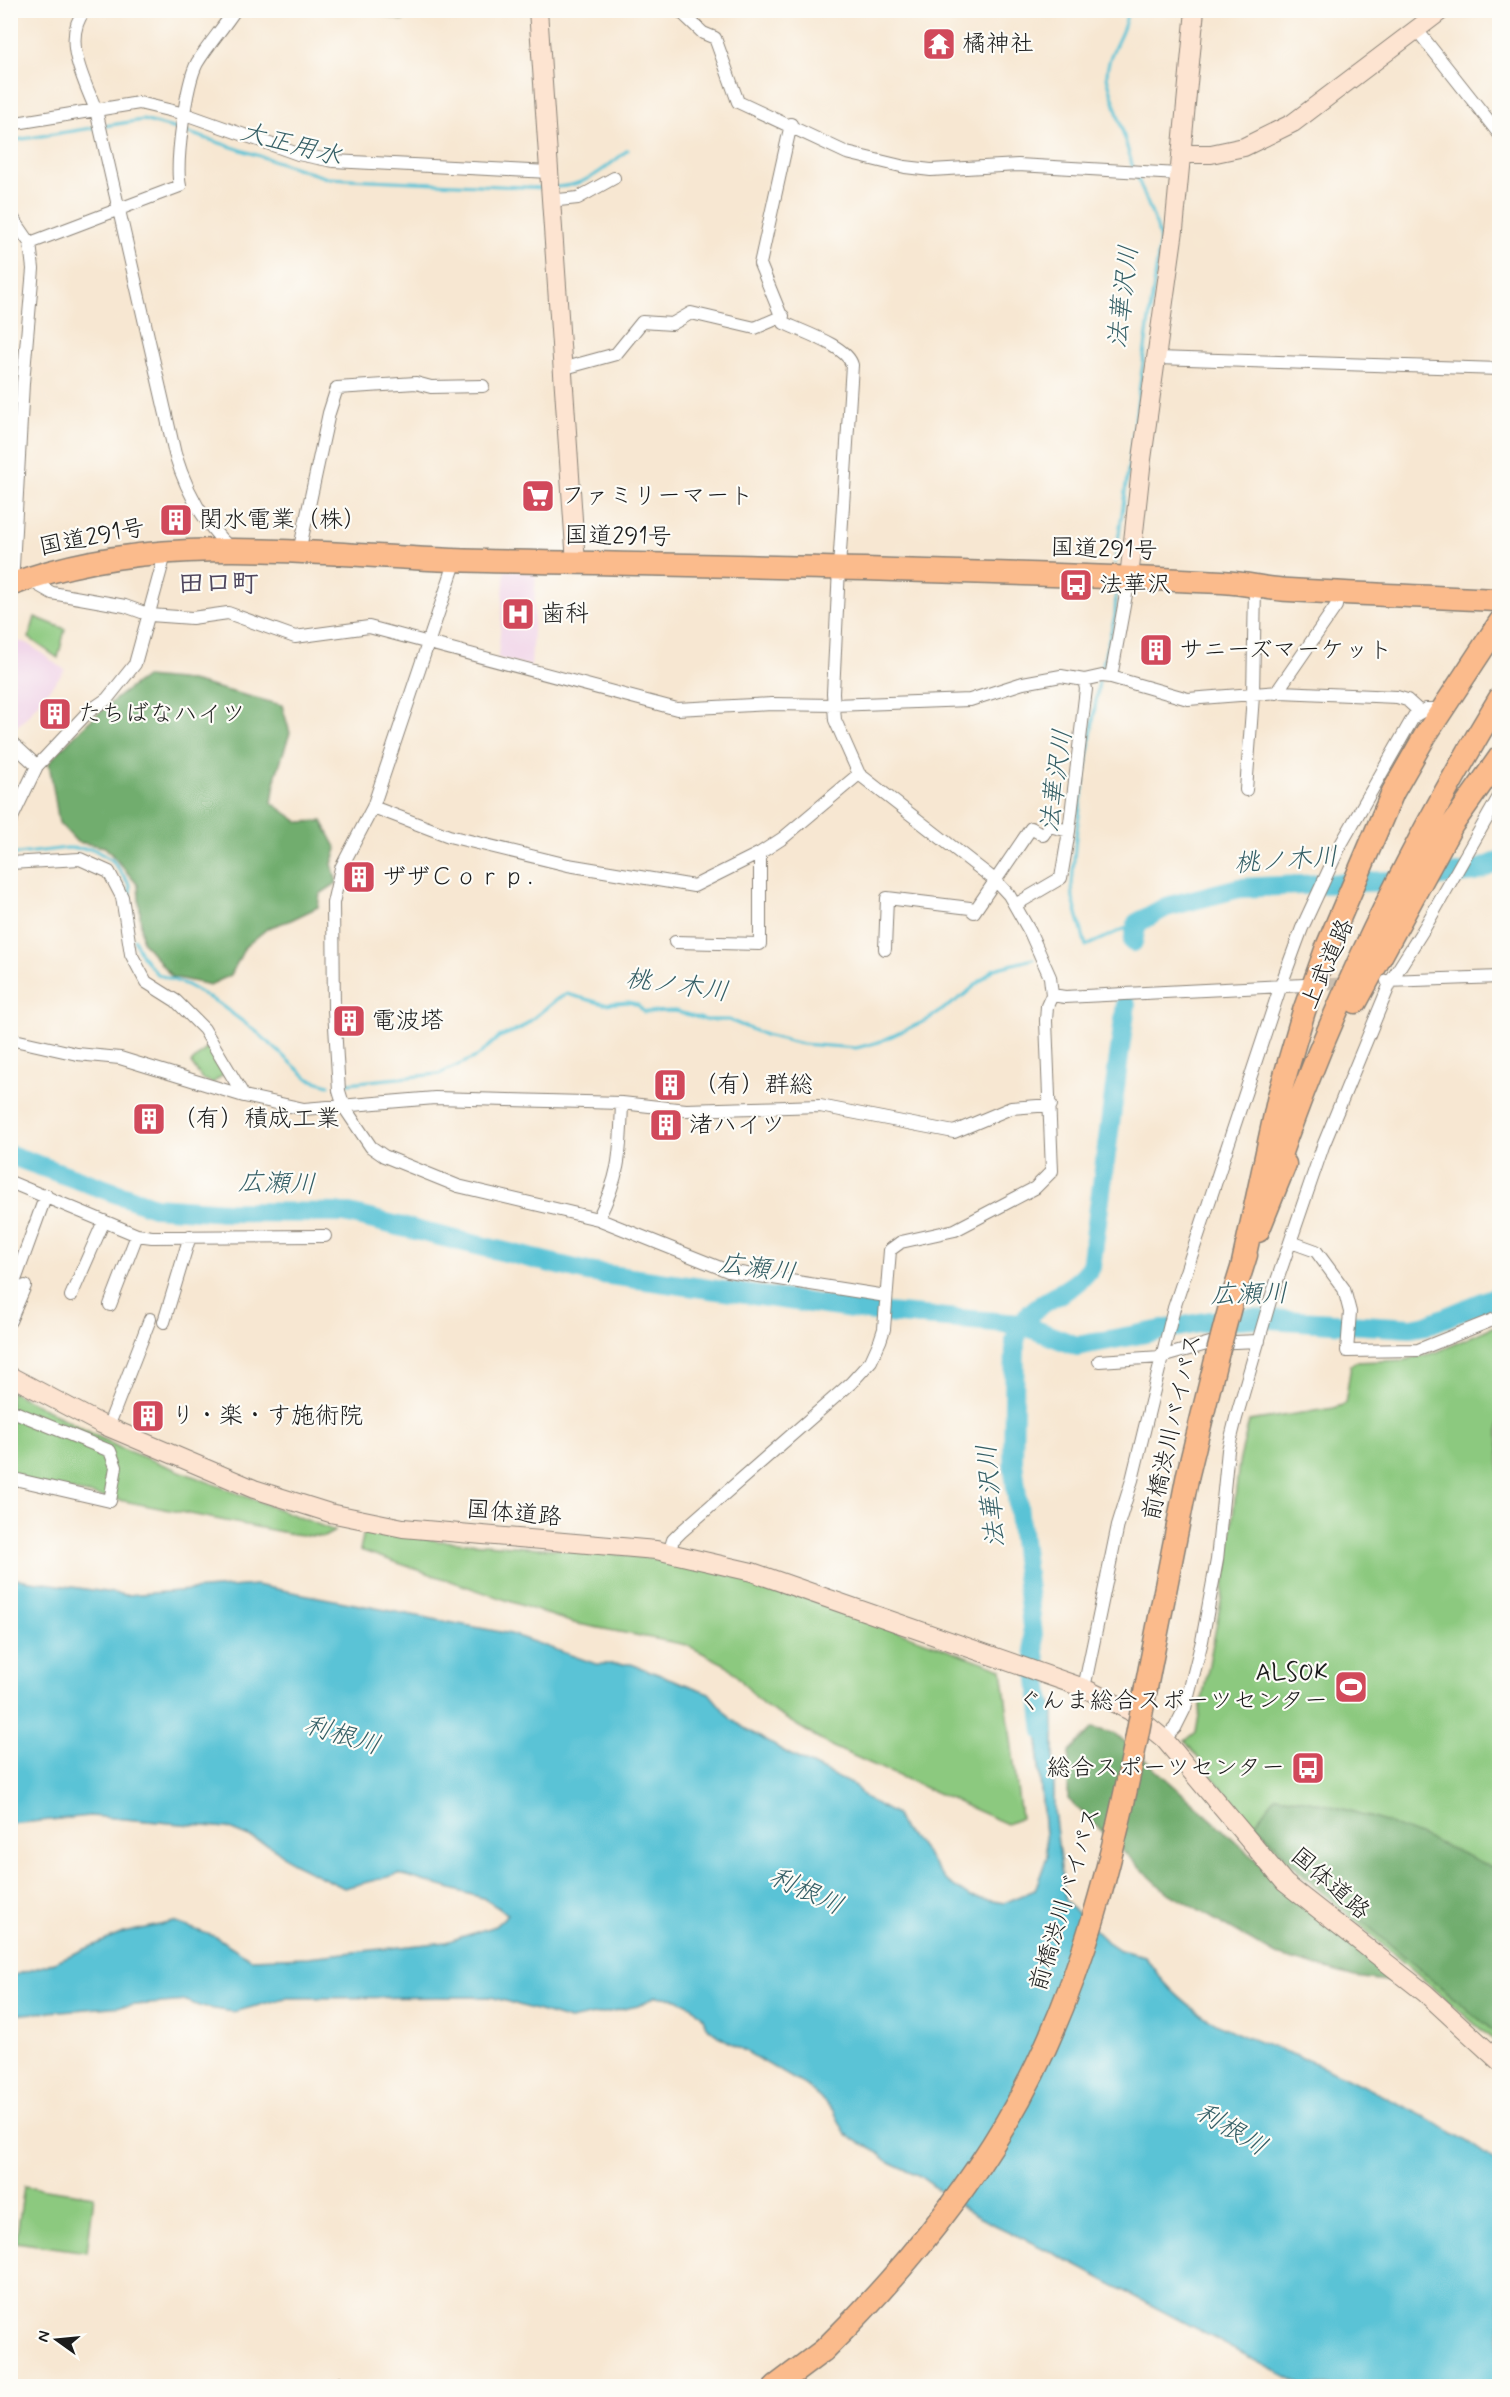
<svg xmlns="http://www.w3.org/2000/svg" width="1510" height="2397" font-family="Mynerve,'Klee One',sans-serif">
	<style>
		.built { fill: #efd0e7 }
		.green { fill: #8cc97f; stroke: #54724e; stroke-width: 1.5 }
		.forest { fill: #71ad6e; stroke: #466445; stroke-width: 1.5 }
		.water { fill: #5ac3d6; stroke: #3b7079; stroke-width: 1.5 }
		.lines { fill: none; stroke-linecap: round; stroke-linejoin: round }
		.stream { stroke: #5ac3d6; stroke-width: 3 }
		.river { stroke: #5ac3d6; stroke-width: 20 }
		.street-tunnel { stroke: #cbbeae; stroke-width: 12; stroke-dasharray: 12 6; stroke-linecap: butt }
		.street-casing { stroke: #8a8277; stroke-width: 14 }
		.secondary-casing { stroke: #8a8277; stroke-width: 20 }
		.highway-casing { stroke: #8a8277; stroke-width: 25 }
		.street { stroke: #fff; stroke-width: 12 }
		.secondary { stroke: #fde4d1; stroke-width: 18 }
		.highway { stroke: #fbbb8c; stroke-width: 22 }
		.highway-bridge-casing { stroke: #8a8277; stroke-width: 25; stroke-linecap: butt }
		.highway-bridge { stroke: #fbbb8c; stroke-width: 22 }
		.labels { text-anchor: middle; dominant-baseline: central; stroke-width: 4.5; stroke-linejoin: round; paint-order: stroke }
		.poi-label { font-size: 24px; fill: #1c1c1c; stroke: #fdfcf7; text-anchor: start }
		.street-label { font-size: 24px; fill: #1c1c1c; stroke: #fdfcf7 }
		.water-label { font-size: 26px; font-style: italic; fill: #355f66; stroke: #fdfcf7 }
		.quarter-label { font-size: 27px; font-weight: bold; fill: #50475d; stroke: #fdfcf7 }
	</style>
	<rect width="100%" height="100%" fill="#fdfcf7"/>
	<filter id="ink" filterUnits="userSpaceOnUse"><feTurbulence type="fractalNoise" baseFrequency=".0167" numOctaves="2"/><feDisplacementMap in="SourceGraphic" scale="12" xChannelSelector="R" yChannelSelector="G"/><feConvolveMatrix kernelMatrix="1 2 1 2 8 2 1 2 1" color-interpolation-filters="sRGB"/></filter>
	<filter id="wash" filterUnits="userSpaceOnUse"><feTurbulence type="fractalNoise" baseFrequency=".008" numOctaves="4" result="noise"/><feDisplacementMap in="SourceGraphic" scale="24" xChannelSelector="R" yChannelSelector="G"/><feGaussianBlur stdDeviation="1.35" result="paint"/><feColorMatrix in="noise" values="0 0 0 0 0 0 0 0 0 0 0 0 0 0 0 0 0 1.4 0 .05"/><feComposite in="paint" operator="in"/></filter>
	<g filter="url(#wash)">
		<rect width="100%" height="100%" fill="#f7e7d2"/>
		<path class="built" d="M505 570 536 571 531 666 498 658Z
			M11 640 27 643 65 670 23 721 11 731Z"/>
		<path class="green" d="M376 11V10L406 11 403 21 375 13Z
			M35 617 65 629 58 658 29 638Z
			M209 1046 225 1073 213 1083 202 1079 191 1063Z
			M1499 1324V2045L1287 1862 1214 1779 1185 1741 1196 1732 1227 1570 1239 1463 1249 1421 1334 1408 1345 1404 1351 1365 1355 1362 1405 1360 1437 1352Z
			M10 1391 120 1448 335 1531 324 1537 292 1534 11 1479Z
			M365 1527 440 1541 611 1553 687 1563 784 1590 1002 1669 1021 1818 1007 1824 833 1747 763 1705 728 1666 687 1645 573 1623 360 1550Z
			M24 2186 94 2196 87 2252 16 2242Z"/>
		<path class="forest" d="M145 677 191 681 282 705 290 733 276 775 272 803 299 822 322 821 337 849 332 864 337 883 320 894 318 907 291 920 268 928 245 947 231 975 210 985 172 977 142 941 138 885 105 847 77 842 59 823 49 763C77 730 109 702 145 677Z
			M1093 1728 1116 1734 1393 1982 1355 1977 1276 1955 1165 1891 1068 1799 1069 1752Z
			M1276 1796C1352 1804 1431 1838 1499 1871V2036L1293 1863 1255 1823Z"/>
		<path class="water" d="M11 1578 126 1595 256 1585 511 1634 596 1664H631L709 1693 731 1719 744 1728 789 1754 855 1786 864 1797 896 1815 903 1830 918 1843 945 1880 970 1897 1004 1903 1035 1890 1047 1857 1038 1756 1040 1708 1048 1697 1054 1707V1810L1065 1901 1105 1940 1120 1950 1145 1956C1188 2025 1244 2035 1315 2063 1335 2071 1354 2082 1373 2091 1416 2112 1462 2134 1499 2165V2386H1304L1051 2252 972 2214 918 2175 885 2160 879 2153 846 2135 834 2111 808 2087 720 2037 706 2026 702 2016 693 2007 677 1999 656 1996 638 2006 570 2020 491 1997 285 1998 234 2012 201 2007 187 2001 11 2015V1976L47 1965 123 1933 174 1922 216 1937 251 1959 308 1957 446 1942 495 1926 508 1914 483 1898 399 1874 344 1888 293 1863 271 1846 227 1828 90 1816 11 1824Z"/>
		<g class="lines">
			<path class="stream" d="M1127 10C1127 34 1106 52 1107 77L1133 168
				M104 126 143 120 180 130
				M186 132 327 178 544 188
				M10 141 98 127
				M556 187C587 186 605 168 628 150
				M1115 563 1160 241 1157 227 1136 174
				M1100 674 1115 616 1116 588
				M1099 681 1076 836 1072 884 1073 899 1086 946 1137 923
				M10 855 67 848 93 849 112 860 130 885 131 921
				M134 939 142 956 157 974 187 985 218 1003 258 1033 309 1079 329 1085
				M348 1083 439 1074 478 1056 499 1037 520 1029 557 999 567 994 604 1004 629 1002 638 1005 644 1012 675 1011 706 1020H729L765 1035 802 1044 856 1048 879 1042 927 1020 963 996 994 969 1033 959"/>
			<path class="river" d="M1133 942 1137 923 1166 907 1239 888 1408 880 1474 872 1500 861
				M10 1155 154 1207 227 1212 345 1213 588 1272 874 1312 1020 1324 1077 1346 1210 1321 1252 1318 1411 1328 1427 1325 1500 1295
				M1044 1731 1013 1462 1015 1341C1027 1296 1066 1302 1091 1267L1126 1004"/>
		</g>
	</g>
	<g filter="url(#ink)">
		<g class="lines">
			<path class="street-tunnel" d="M1310 985 1353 983"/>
			<g class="street-casing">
				<path id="street" d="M85 10C61 38 84 80 96 110L175 454C186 490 203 523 231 549
					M679 10 703 33 715 38 738 102 847 153 905 167 931 170 1018 165 1179 174
					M1417 30 1500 135
					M10 124 139 103 185 114 298 154 333 161 549 172
					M549 201 578 198 614 178
					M10 214 30 243 33 269 23 383 12 585
					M30 243 180 186C175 163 186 84 197 63 208 45 223 28 235 10
					M1157 358 1500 369
					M561 369 616 354 642 322 672 324 691 313 755 328 783 316
					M299 552 329 413 337 388 416 383 431 387 483 386
					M456 560 373 807 449 836 568 865 694 886 760 853 783 838 859 774
					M33 577 38 585 52 593 125 606 150 615 192 618 228 613 295 637 369 627 677 709 772 704 834 705 970 700 1023 683 1061 676 1084 680 1102 676 1111 677 1188 699 1280 692 1397 697 1407 700 1419 711
					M1111 677 1129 578
					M1276 693 1336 606 1338 592
					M10 741 37 766
					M1246 790 1253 696 1255 586
					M373 807 341 868 333 903 334 1010 339 1091 344 1107 371 1147 384 1156 458 1186 598 1219 728 1271 886 1296
					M10 822 37 766 88 712 107 699 135 664 166 551
					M10 863 80 859 109 872 122 897 131 954 146 982 176 1001 204 1029 244 1096
					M1015 905 1061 878 1069 831
					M675 942 760 944V853
					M885 949 887 898 970 908 974 912 1031 828 1043 835 1049 826 1069 831 1086 689 1084 680
					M1387 981 1500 977
					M1052 995 1065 997 1304 985
					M10 1039 77 1054 120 1058 244 1096 304 1109 435 1098 622 1103 686 1110 820 1106 954 1132 1011 1108 1051 1105
					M10 1182 137 1235 152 1237 325 1236
					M598 1219C621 1173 620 1154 622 1103
					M1291 1242 1316 1251 1344 1289 1350 1312 1347 1351 1418 1350 1500 1317
					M14 1283 46 1195
					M71 1296 104 1221
					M110 1305 137 1235
					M10 1321 25 1286
					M164 1322 190 1236
					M1099 1361 1161 1357 1210 1343 1259 1341
					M10 1410 110 1451 116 1467 110 1501 10 1478
					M108 1427 150 1319
					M669 1553 673 1540 681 1532 851 1383 871 1361 880 1341 884 1329 890 1250 901 1242 955 1230 1035 1188 1052 1171 1046 1021 1047 1006 1052 995 1050 977 1030 932 1009 895 996 881 859 774 835 720 833 693 839 568 852 365C847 346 803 332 784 323L760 264 791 124
					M1084 1688 1118 1525 1132 1480 1174 1308 1281 985 1302 928 1340 846 1414 716 1426 709H1443
					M1164 1739 1175 1728 1185 1708 1202 1641 1217 1560 1228 1450 1236 1418 1270 1301 1323 1146 1391 981 1425 927 1500 795
					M340 2386 341 2383"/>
			</g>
			<g class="secondary-casing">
				<path id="secondary" d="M538 10 576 563
					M1181 154H1211L1244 147 1293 123 1442 10
					M1129 578 1142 459 1174 230 1195 10
					M10 1376 101 1424 254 1489 330 1513 403 1528 656 1550 752 1572 1084 1688 1130 1711 1164 1739 1285 1883 1425 1993 1500 2062"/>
			</g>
			<g class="highway-casing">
				<path id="highway" d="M10 585C162 527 328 558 486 561 732 566 977 570 1222 582 1245 583 1267 589 1289 590 1359 594 1430 597 1500 600
					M1356 1002 1452 825 1500 757
					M1272 1178C1329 1009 1408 850 1500 698
					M1258 1231 1285 1164
					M1242 1268 1279 1096 1304 1011 1327 947 1393 792 1425 736 1500 622
					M1231 1303 1246 1255
					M1146 1688 1188 1474 1218 1352
					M776 2386 824 2350"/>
			</g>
			<use href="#street" class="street"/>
			<use href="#secondary" class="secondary"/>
			<use href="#highway" class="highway"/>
			<g class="highway-bridge-casing">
				<path id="highway-bridge" d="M1218 1352 1231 1303
					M824 2350C894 2281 956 2207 1006 2123 1084 1992 1119 1837 1146 1688"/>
			</g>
			<use href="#highway-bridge" class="highway-bridge"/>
		</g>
	</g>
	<defs>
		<g id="temple-square" transform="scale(1.725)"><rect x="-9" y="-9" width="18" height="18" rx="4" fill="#d1495b" stroke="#fdfcf7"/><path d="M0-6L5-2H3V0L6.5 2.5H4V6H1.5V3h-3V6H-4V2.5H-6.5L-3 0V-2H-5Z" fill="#fff"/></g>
		<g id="supermarket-square" transform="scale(1.725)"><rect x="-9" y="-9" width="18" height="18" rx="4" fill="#d1495b" stroke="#fdfcf7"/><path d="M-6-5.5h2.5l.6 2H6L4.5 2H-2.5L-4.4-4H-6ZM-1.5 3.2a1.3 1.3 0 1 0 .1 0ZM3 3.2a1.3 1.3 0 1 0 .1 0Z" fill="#fff"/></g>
		<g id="building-square" transform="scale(1.725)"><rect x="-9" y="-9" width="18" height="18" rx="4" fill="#d1495b" stroke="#fdfcf7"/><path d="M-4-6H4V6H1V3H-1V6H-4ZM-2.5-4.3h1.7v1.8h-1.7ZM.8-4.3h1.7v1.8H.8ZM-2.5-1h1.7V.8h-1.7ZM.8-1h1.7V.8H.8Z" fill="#fff"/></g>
		<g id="bus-square" transform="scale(1.725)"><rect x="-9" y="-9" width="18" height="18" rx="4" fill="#d1495b" stroke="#fdfcf7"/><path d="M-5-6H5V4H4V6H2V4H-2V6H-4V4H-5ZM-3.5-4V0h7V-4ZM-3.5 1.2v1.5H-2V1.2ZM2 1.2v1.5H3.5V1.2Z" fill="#fff"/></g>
		<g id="hospital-square" transform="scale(1.725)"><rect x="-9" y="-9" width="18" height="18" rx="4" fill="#d1495b" stroke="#fdfcf7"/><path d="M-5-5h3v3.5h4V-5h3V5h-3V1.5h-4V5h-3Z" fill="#fff"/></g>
		<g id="stadium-square" transform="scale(1.725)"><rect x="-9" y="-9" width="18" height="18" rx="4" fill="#d1495b" stroke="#fdfcf7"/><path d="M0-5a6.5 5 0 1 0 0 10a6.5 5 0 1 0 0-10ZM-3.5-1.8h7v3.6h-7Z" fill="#fff"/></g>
	</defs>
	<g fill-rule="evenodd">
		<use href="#temple-square" x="939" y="44"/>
		<use href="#supermarket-square" x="538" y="496"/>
		<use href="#building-square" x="176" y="520"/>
		<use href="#bus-square" x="1076" y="585"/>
		<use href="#hospital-square" x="518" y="614"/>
		<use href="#building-square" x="1156" y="650"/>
		<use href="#building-square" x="55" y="714"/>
		<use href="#building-square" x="359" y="877"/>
		<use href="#building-square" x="349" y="1021"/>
		<use href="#building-square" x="670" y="1085"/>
		<use href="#building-square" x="149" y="1119"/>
		<use href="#building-square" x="666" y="1125"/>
		<use href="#building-square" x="148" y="1416"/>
		<use href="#stadium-square" x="1351" y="1687"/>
		<use href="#bus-square" x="1308" y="1768"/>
	</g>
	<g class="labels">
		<g class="poi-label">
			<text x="962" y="44">橘神社</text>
			<text x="561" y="496">ファミリーマート</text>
			<text x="199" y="520">関水電業（株）</text>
			<text x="1099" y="585">法華沢</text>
			<text x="541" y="614">歯科</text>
			<text x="1179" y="650">サニーズマーケット</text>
			<text x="78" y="714">たちばなハイツ</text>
			<text x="382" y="877">ザザＣｏｒｐ．</text>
			<text x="372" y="1021">電波塔</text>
			<text x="693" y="1085">（有）群総</text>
			<text x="172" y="1119">（有）積成工業</text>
			<text x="689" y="1125">渚ハイツ</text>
			<text x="171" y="1416">り・楽・す施術院</text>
			<text x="1328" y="1673" text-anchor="end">ALSOK<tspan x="1328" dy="28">ぐんま総合スポーツセンター</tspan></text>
			<text x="1285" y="1768" text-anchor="end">総合スポーツセンター</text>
		</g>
		<g class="street-label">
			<text transform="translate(618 537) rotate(1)">国道291号</text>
			<text transform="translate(92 538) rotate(-11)">国道291号</text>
			<text transform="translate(1104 550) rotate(2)">国道291号</text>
			<text transform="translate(1328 964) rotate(-66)">上武道路</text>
			<text transform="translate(1173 1427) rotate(-77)">前橋渋川バイパス</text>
			<text transform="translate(514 1514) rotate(5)">国体道路</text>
			<text transform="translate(1330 1884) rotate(41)">国体道路</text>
			<text transform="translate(1066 1899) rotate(-73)">前橋渋川バイパス</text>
		</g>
		<g class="water-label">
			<text transform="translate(291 145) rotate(15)">大正用水</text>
			<text transform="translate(1124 297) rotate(-83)">法華沢川</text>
			<text transform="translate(1057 781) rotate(-82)">法華沢川</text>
			<text transform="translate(1286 861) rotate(-4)">桃ノ木川</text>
			<text transform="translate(677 986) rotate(8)">桃ノ木川</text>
			<text transform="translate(277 1184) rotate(2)">広瀬川</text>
			<text transform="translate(757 1269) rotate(8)">広瀬川</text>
			<text transform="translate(1249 1295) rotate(-1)">広瀬川</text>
			<text transform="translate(992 1496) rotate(-95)">法華沢川</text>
			<text transform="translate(342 1736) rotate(17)">利根川</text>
			<text transform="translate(806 1892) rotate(25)">利根川</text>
			<text transform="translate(1231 2130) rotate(31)">利根川</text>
		</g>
		<g class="quarter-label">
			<text x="218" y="584">田口町</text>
		</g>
	</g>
	<rect width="1510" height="2397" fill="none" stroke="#fdfcf7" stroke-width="36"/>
	<g transform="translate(57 2340) rotate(285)" stroke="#fdfcf7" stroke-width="4.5" paint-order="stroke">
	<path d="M0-4.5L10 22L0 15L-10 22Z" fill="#1c1c1c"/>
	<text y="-9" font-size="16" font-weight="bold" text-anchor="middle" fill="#1c1c1c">N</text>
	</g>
</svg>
